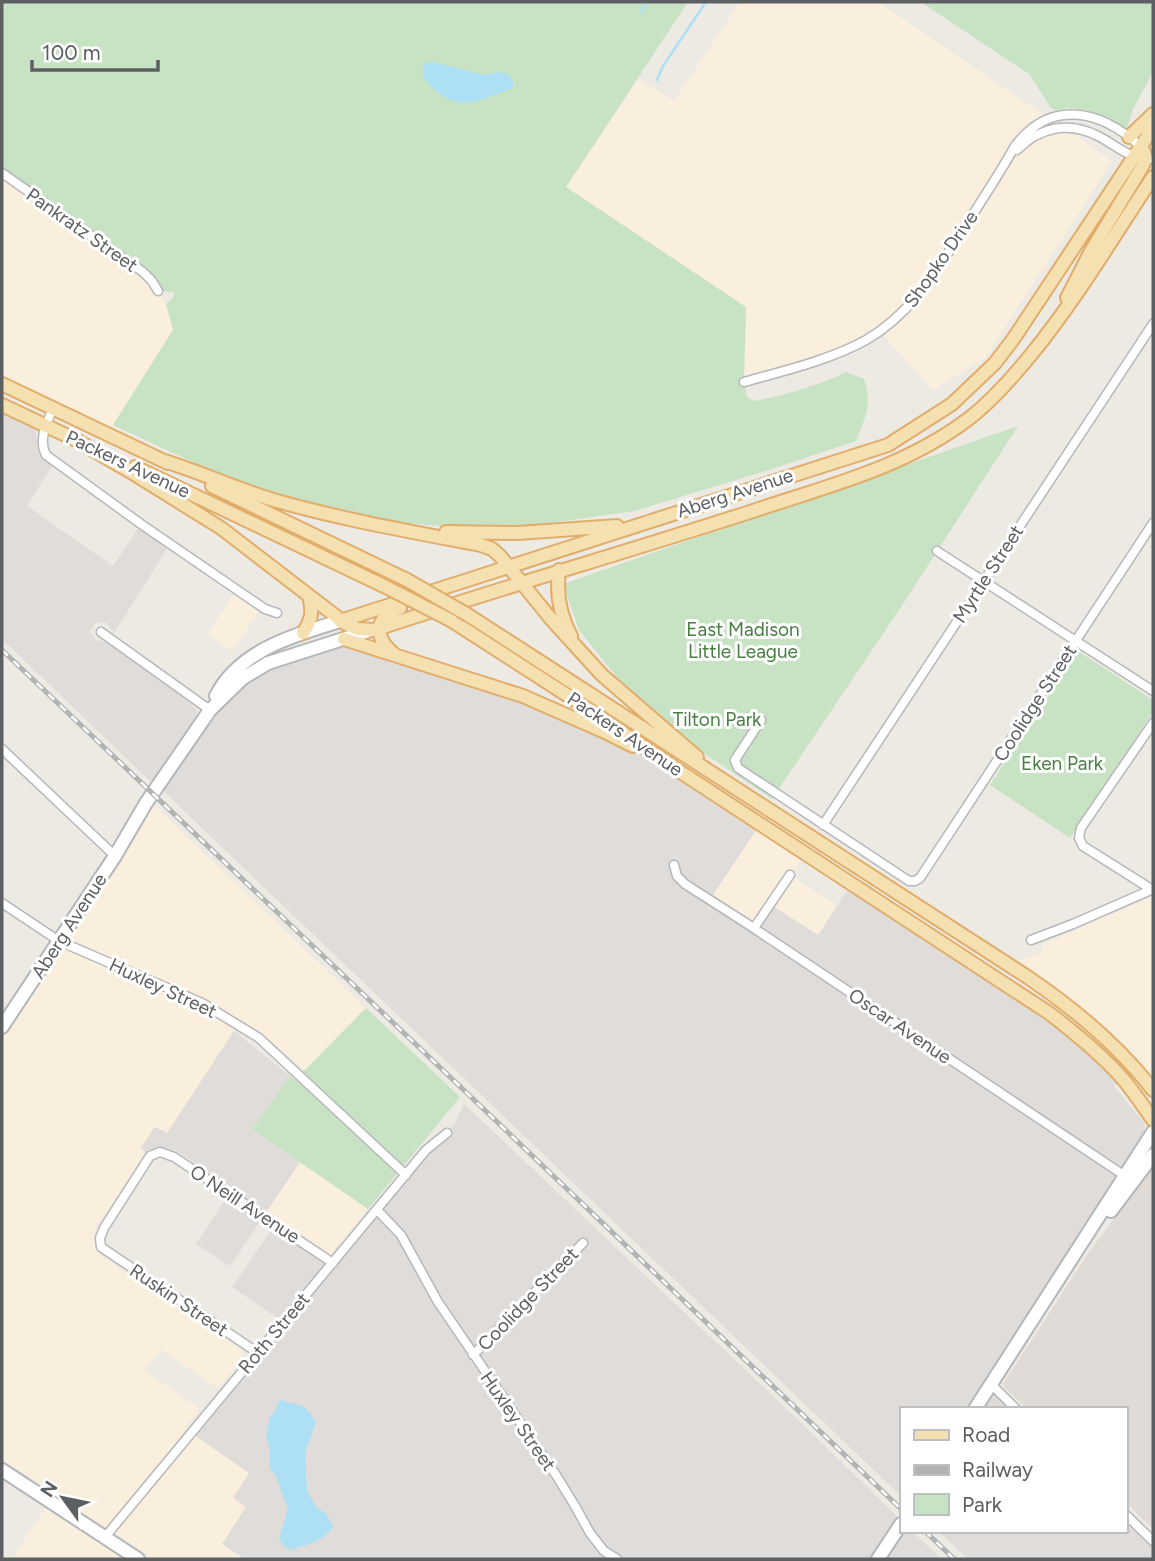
<svg xmlns="http://www.w3.org/2000/svg" width="1155" height="1561" font-family="Figtree,sans-serif">
	<style>
		.commercial { fill: #faefdd }
		.industrial { fill: #dfdcd9 }
		.education { fill: #e0dbd6 }
		.green { fill: #c8e2c4 }
		.water { fill: #ade0f5 }
		.lines { fill: none; stroke-linecap: round; stroke-linejoin: round }
		.stream { stroke: #ade0f5; stroke-width: 2.5 }
		.street-casing { stroke: #b5b7ba; stroke-width: 11 }
		.secondary-casing { stroke: #b3b7ba; stroke-width: 16 }
		.primary-casing { stroke: #e1ad6a; stroke-width: 16 }
		.street { stroke: #fff; stroke-width: 8 }
		.secondary { stroke: #fff; stroke-width: 12 }
		.primary { stroke: #f5e0b1; stroke-width: 12 }
		.rail-casing { stroke: #b2b3b3; stroke-width: 5 }
		.rail { stroke: #fff; stroke-width: 2.5; stroke-dasharray: 8; stroke-linecap: butt }
		.primary-bridge-casing { stroke: #e1ad6a; stroke-width: 16; stroke-linecap: butt }
		.primary-bridge { stroke: #f5e0b1; stroke-width: 12 }
		.labels { text-anchor: middle; dominant-baseline: central; stroke-width: 6; stroke-linejoin: round; paint-order: stroke }
		.street-label { font-size: 19px; fill: #5c6063; stroke: #fff }
		.park-label { font-size: 19px; fill: #467f3f; stroke: #fff }
	</style>
	<rect width="100%" height="100%" fill="#edeae4"/>
	<path class="commercial" d="M740 2H878L1112 161 985 358 933 390 879 331 865 341 744 382 566 187 639 79 674 101Z
		M2 173 152 281 166 304 173 329 108 434 2 384Z
		M234 594 259 611 232 651 208 634Z
		M154 805 366 1008 305 1070 260 1032 241 1020 167 1134 155 1127 141 1147 146 1154 98 1224 95 1232 94 1243 101 1256 191 1314 239 1348 243 1353 242 1360 218 1388 161 1350 144 1370 200 1409 185 1428 249 1473 246 1507 222 1544 245 1559H153L2 1459V1034Z
		M760 824 805 853 790 875 837 906 818 935 770 904 754 928 710 900Z
		M1149 898H1153V1082L1013 962 1038 955 1044 944Z
		M300 1162 368 1209 278 1318 232 1287 278 1219 267 1211Z
		M45 1508 123 1559H12Z"/>
	<path class="industrial" d="M2 411 29 424 36 431 38 452 43 459 52 466 27 506 113 566 139 527 168 547 114 633 107 623 101 622 94 624 90 632 96 640 107 643 187 700 197 711 196 716 151 782 2 639Z
		M374 630 362 645 523 696 671 765 760 824 710 899 754 928 770 904 818 935 852 883 1014 989 1125 1081 1114 1086 1143 1122 1145 1127 1144 1132 1075 1241 992 1384 1016 1409H901V1496L158 786 243 678Z
		M234 1031 290 1076 252 1129 300 1162 230 1266 196 1244 233 1188 177 1151 164 1147H158L146 1154 141 1147 155 1127 167 1133Z
		M464 1104 796 1418 901 1520V1531H912L941 1559H245L222 1544 246 1507 233 1498 249 1473 197 1437 194 1430 283 1322 232 1287 275 1224 333 1262 426 1150 454 1125Z
		M1125 1514 1153 1541V1559H968L938 1531H1125Z"/>
	<path class="education" d="M1153 1166V1529L1125 1502V1409H1027L1005 1388 1003 1384 1089 1252Z"/>
	<path class="green" d="M2 2H688L566 187 746 307 744 382 747 397 754 401C787 395 816 386 846 372L864 379C873 403 865 418 856 441L766 471 634 511 529 526 474 529 394 522 297 501 253 487 197 464 113 425 173 330 166 304 172 299 175 292 158 291 152 281 2 173Z
		M921 2H1153V72L1133 109 1127 128 1087 110 1068 108 1056 110 1051 108 1029 74Z
		M1018 426 903 604 772 799 698 749 620 681 579 630 563 584Z
		M1078 651 1153 700V712L1070 838 990 785Z
		M366 1008 460 1097 368 1209 252 1129 290 1076 295 1080Z"/>
	<path class="water" d="M433 62 484 75 498 72 508 74 513 82V87L511 89C471 103 457 115 423 78L424 63Z
		M281 1400C300 1407 303 1400 316 1422L305 1453 307 1491 316 1507 325 1513 333 1526C325 1541 306 1545 291 1550L285 1547 279 1539 288 1509 276 1477 270 1468V1449L266 1436 270 1417C277 1413 275 1404 281 1400Z"/>
	<g class="lines">
		<path class="stream" d="M641 11 647 2
			M657 80 663 66 706 2"/>
		<g class="street-casing">
			<path id="street" d="M1017 150C1039 127 1069 121 1098 136 1121 148 1125 157 1153 159
				M2 173 143 272 152 281 158 291
				M744 382C783 371 830 360 866 340 913 313 938 268 967 224 983 198 1000 173 1015 146 1051 98 1101 110 1141 147
				M53 408C47 423 38 440 46 455L141 524 265 609 277 613
				M937 551 1153 691
				M101 632 210 710
				M761 720 735 760 738 768 909 881H915L920 878 1153 523
				M2 749 115 856
				M823 825 1153 324
				M674 865 677 876 685 884 746 923 1128 1178
				M1151 889 1083 846 1079 838 1081 828 1153 723
				M2 903 59 941 202 1003 259 1038 406 1175
				M754 928 790 875
				M1031 940 1073 924 1153 889
				M377 1210 401 1235 438 1302 556 1475 575 1506 590 1533 604 1551 617 1559
				M258 1353 101 1247 100 1238 104 1228 150 1156 160 1152 174 1157 333 1263
				M473 1355 583 1243
				M991 1384 1016 1409
				M1125 1514 1153 1541
				M105 1537 426 1150 447 1133"/>
		</g>
		<g class="secondary-casing">
			<path id="secondary" d="M216 696C239 650 295 635 340 621
				M2 1027 115 856 146 803 210 710 243 678 268 663 371 630
				M1111 1211 1153 1155
				M975 1409 1153 1132
				M2 1470 138 1559
				M878 1559 901 1524"/>
		</g>
		<g class="primary-casing">
			<path id="primary" d="M1129 137 1153 114
				M1067 298 1091 251 1142 167C1146 158 1147 155 1141 147
				M2 384 168 463
				M2 405 74 439
				M69 436 131 472 221 528 346 624 358 629 374 630C500 588 627 552 753 511 827 486 903 468 967 420 991 402 1011 379 1030 356 1076 300 1113 237 1153 177
				M161 460C201 472 238 490 277 501 344 520 413 532 481 545L492 549 500 556 551 619 602 675 697 757
				M135 467 386 587
				M212 486 407 580
				M446 532 518 533 617 526
				M559 570C556 594 560 616 571 636
				M468 615 1029 978C1076 1010 1118 1045 1153 1090
				M340 621 888 445 952 404 995 363 1014 338 1153 128
				M452 621 570 697 676 769 1049 1013C1075 1033 1101 1054 1123 1079 1134 1092 1143 1106 1153 1120
				M303 633C312 620 313 611 309 596
				M344 639 523 696 605 732 633 746
				M394 654C374 638 374 617 400 608"/>
		</g>
		<use href="#street" class="street"/>
		<use href="#secondary" class="secondary"/>
		<use href="#primary" class="primary"/>
		<g class="rail-casing">
			<path id="rail" d="M2 650 470 1096 901 1509
				M925 1531 954 1559"/>
		</g>
		<use href="#rail" class="rail"/>
		<g class="primary-bridge-casing">
			<path id="primary-bridge" d="M407 580 468 615
				M386 587 452 621"/>
		</g>
		<use href="#primary-bridge" class="primary-bridge"/>
	</g>
	<g class="labels">
		<g class="street-label">
			<text transform="translate(82 230) rotate(35)">Pankratz Street</text>
			<text transform="translate(941 259) rotate(-55)">Shopko Drive</text>
			<text transform="translate(128 464) rotate(25)">Packers Avenue</text>
			<text transform="translate(735 493) rotate(-18)">Aberg Avenue</text>
			<text transform="translate(988 574) rotate(-57)">Myrtle Street</text>
			<text transform="translate(1035 703) rotate(-57)">Coolidge Street</text>
			<text transform="translate(625 734) rotate(34)">Packers Avenue</text>
			<text transform="translate(69 926) rotate(-57)">Aberg Avenue</text>
			<text transform="translate(163 988) rotate(25)">Huxley Street</text>
			<text transform="translate(900 1026) rotate(34)">Oscar Avenue</text>
			<text transform="translate(245 1204) rotate(33)">O Neill Avenue</text>
			<text transform="translate(528 1299) rotate(-46)">Coolidge Street</text>
			<text transform="translate(179 1300) rotate(34)">Ruskin Street</text>
			<text transform="translate(274 1333) rotate(-50)">Roth Street</text>
			<text transform="translate(518 1421) rotate(55)">Huxley Street</text>
		</g>
		<g class="park-label">
			<text x="743" y="629">East Madison<tspan x="743" dy="22">Little League</tspan></text>
			<text x="717" y="719">Tilton Park</text>
			<text x="1062" y="763">Eken Park</text>
		</g>
	</g>
	<rect width="1155" height="1561" fill="none" stroke="#5c6063" stroke-width="7"/>
	<rect x="900" y="1407" width="228" height="126" fill="#ffffff" stroke="#bebfc1" stroke-width="2"/>
	<rect x="914" y="1430" width="35" height="10" fill="#f5e0b1" stroke="#bebfc1" stroke-width="2"/>
	<text x="962" y="1442" font-size="21" fill="#5c6063">Road</text>
	<rect x="914" y="1465" width="35" height="10" fill="#b2b3b3" stroke="#bebfc1" stroke-width="2"/>
	<text x="962" y="1477" font-size="21" fill="#5c6063">Railway</text>
	<rect x="914" y="1494" width="35" height="21" fill="#c8e2c4" stroke="#bebfc1" stroke-width="2"/>
	<text x="962" y="1512" font-size="21" fill="#5c6063">Park</text>
	<g transform="translate(63 1498) rotate(303)" stroke="#ffffff" stroke-width="5" paint-order="stroke">
	<path d="M0-5L12 26L0 18L-12 26Z" fill="#5c6063"/>
	<text y="-10" font-size="19" font-weight="bold" text-anchor="middle" fill="#5c6063">N</text>
	</g>
	<path d="M32 60v10h126v-10" fill="none" stroke="#5c6063" stroke-width="3.5"/>
	<text x="42" y="60" font-size="21" fill="#5c6063" stroke="#ffffff" stroke-width="5" paint-order="stroke">100 m</text>
</svg>
